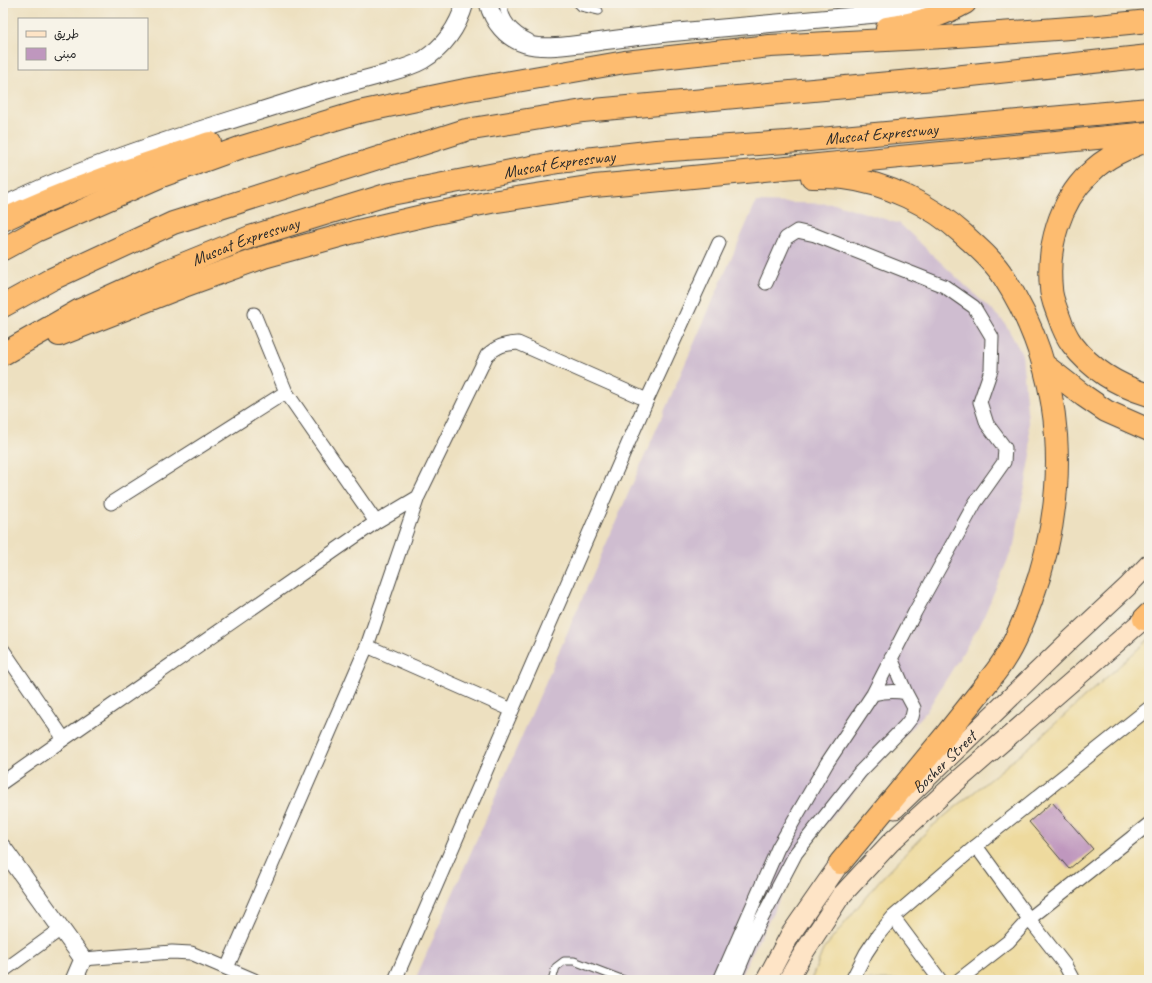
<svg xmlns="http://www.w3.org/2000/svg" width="1152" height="983" font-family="Caveat,'Playpen Sans Arabic',sans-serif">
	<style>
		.industrial { fill: #cfbdd0 }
		.sand { fill: #eeda9e; stroke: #8c8264 }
		.building { fill: #bf97be }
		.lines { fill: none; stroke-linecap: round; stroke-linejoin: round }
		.service-casing { stroke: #484641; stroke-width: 9 }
		.minor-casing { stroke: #484641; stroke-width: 15 }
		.tertiary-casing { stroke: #484641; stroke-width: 19 }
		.secondary-casing { stroke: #484641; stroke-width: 21 }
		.motorway-casing { stroke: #484641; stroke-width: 24 }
		.service { stroke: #fff; stroke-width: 7 }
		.minor { stroke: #fff; stroke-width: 13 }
		.tertiary { stroke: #fff; stroke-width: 17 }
		.secondary { stroke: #fee4c6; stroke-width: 19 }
		.motorway { stroke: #fdbc70; stroke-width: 22 }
		.labels { text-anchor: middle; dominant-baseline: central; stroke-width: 3; stroke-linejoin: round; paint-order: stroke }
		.street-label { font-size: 17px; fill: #2b2b2b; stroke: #f7f3e8 }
	</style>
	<rect width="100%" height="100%" fill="#f7f3e8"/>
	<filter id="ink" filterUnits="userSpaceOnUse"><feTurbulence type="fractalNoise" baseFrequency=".025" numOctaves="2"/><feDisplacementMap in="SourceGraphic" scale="8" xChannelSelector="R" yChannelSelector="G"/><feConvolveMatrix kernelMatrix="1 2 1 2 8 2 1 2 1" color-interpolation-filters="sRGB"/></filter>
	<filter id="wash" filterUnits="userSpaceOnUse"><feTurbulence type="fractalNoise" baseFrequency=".012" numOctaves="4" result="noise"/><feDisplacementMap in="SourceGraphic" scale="16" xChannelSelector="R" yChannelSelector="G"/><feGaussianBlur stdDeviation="0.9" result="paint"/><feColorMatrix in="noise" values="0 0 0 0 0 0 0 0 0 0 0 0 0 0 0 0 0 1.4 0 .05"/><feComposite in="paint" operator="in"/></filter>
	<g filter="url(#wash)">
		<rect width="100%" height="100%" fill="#ede0c0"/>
		<path class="industrial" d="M756 202 837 204 900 224 1004 322 1022 354 1031 455 1014 545 981 623 926 712 809 842 738 980H415Z"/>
		<path class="sand" d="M1149 639V980H811L823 950 878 882 930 828 1027 749Z"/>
		<g id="blocks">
			<path class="building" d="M1052 802 1093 849 1069 869 1029 822Z"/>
		</g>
	</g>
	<g filter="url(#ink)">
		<use href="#blocks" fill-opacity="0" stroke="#484641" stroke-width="1"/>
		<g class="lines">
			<g class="service-casing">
				<path id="service" d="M503 3C504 20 515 31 530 38
					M577 3 581 7 599 11
					M552 980 556 967 564 961H574L624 980"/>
			</g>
			<g class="minor-casing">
				<path id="minor" d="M254 314 286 392 376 522 418 497
					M111 503 286 392
					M367 646 418 497 487 355C498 346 503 344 518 343L647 400
					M3 650 64 739 3 782
					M873 694C885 691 894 690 906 693
					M64 739 376 522
					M976 846 1029 919 1149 824
					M893 917 940 980
					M83 959 172 952 191 953 254 980
					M227 968 367 646 512 710
					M3 971 61 929
					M395 980 647 400 719 243
					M720 980 778 848 827 763 873 694 915 612 975 503 1004 462 1005 448 987 424 980 402 991 370 992 337 974 307 944 286 815 235 797 231 786 238 766 283
					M734 980 752 937 796 853 860 772 905 726 912 717 914 708 906 693 891 658
					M852 980 866 953 878 935 893 917 976 846 1149 708
					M959 980 1009 941 1029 919 1065 965 1073 980"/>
			</g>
			<g class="tertiary-casing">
				<path id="tertiary" d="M488 3C493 22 506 38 525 44 545 50 569 45 589 43 615 39 641 36 667 33 737 26 807 20 876 14L894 11 923 3
					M3 206C100 158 205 129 307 96 330 89 354 82 377 76 393 71 409 68 423 60 444 47 458 27 465 3
					M3 848 83 959 74 980"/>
			</g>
			<g class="secondary-casing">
				<g id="secondary">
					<path id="s1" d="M895 809 1071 639 1127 587 1149 564"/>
					<path d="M766 980 790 935 840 863 850 853"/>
					<path d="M788 980 801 957 840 897 890 843 955 783 1144 619 1149 613"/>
				</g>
			</g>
			<g class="motorway-casing">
				<g id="motorway">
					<path d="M887 28C914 24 940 17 965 3"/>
					<path d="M1149 140C1127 148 1105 157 1089 174 1059 203 1047 247 1051 288 1051 298 1056 308 1059 317 1062 326 1066 336 1072 344 1091 369 1119 386 1149 395"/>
					<path d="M812 177C823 177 833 177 844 178 887 183 931 205 963 234 977 247 993 260 1003 276 1067 375 1071 493 1031 601 1024 620 1016 641 1005 658 1000 667 993 675 987 683 973 701 959 718 945 736 910 778 875 821 840 863"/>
					<path d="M3 220C70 188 140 166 210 143"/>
					<path d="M3 249 36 231 159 177 242 147 359 112 465 90 625 62 770 46 944 37 1098 26 1149 21"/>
					<path d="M3 306 52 279 173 223 466 130 583 111 944 78 1149 56"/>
					<path d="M59 335 184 286 264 257 354 232 431 214 491 202 594 186 651 181 1149 133"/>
					<path id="s2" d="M3 354 80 310 166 271 250 237 386 195 558 162 656 151 787 142 1149 109"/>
					<path d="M1043 364 1084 396 1106 411 1149 430"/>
					<path d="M1144 619 1149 614"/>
				</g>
			</g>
			<use href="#service" class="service"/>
			<use href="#minor" class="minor"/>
			<use href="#tertiary" class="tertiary"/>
			<use href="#secondary" class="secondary"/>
			<use href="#motorway" class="motorway"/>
		</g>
	</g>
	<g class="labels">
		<g class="street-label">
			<text stroke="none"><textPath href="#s2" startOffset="916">Muscat Expressway</textPath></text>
			<text stroke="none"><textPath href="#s2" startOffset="592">Muscat Expressway</textPath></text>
			<text stroke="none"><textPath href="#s2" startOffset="268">Muscat Expressway</textPath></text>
			<text stroke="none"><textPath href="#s1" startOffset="68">Bosher Street</textPath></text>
		</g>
	</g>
	<rect width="1152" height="983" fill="none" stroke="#f7f3e8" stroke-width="16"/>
	<rect x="18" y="18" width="130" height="52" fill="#f7f3e8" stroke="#a5a39c"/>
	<rect x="26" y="31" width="20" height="6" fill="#fee4c6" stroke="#a5a39c"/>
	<text x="54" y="38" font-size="12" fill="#2b2b2b">طريق</text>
	<rect x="26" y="48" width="20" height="12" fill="#bf97be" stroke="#a5a39c"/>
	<text x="54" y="58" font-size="12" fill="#2b2b2b">مبنى</text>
</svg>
